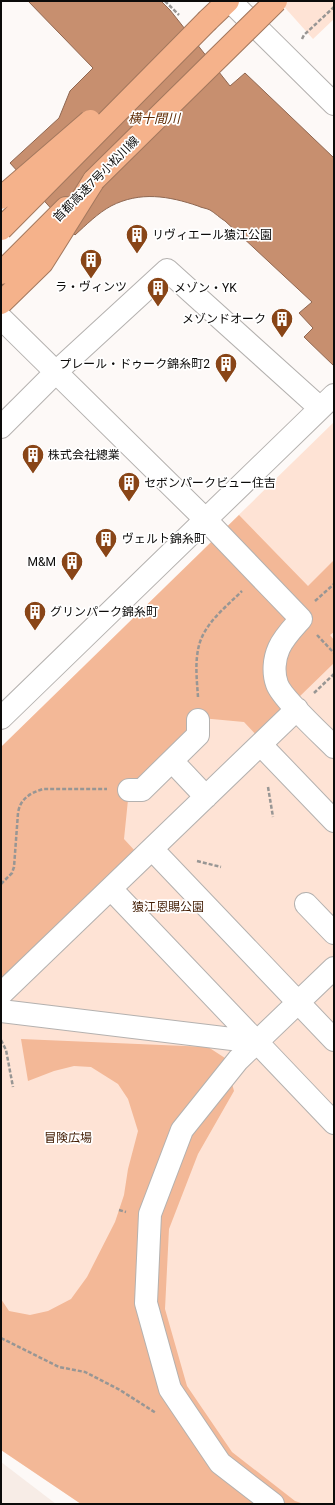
<svg xmlns="http://www.w3.org/2000/svg" width="335" height="1505" font-family="Roboto,'Noto Sans JP',sans-serif">
	<style>
		.built { fill: #f7ece6 }
		.green { fill: #fee3d5 }
		.forest { fill: #f3b897 }
		.water { fill: #c78f6f; stroke: #8f6751 }
		.lines { fill: none; stroke-linecap: round; stroke-linejoin: round }
		.minor-casing { stroke: #b4b1af; stroke-width: 24 }
		.highway-casing { stroke: #a3785e; stroke-width: 24 }
		.path { stroke: #989694; stroke-width: 2.5; stroke-dasharray: 4 2; stroke-linecap: butt }
		.minor { stroke: #fff; stroke-width: 22 }
		.highway { stroke: #f5b28b; stroke-width: 22 }
		.highway-bridge-casing { stroke: #a3785e; stroke-width: 24; stroke-linecap: butt }
		.highway-bridge { stroke: #f5b28b; stroke-width: 22 }
		.labels { text-anchor: middle; dominant-baseline: central; stroke-width: 3.5; stroke-linejoin: round; paint-order: stroke }
		.street-label { font-size: 12px; fill: #0c0b0a; stroke: #fff }
		.poi-label { font-size: 12px; fill: #0c0b0a; stroke: #fff; text-anchor: start }
		.park-label { font-size: 12px; fill: #431e05; stroke: #fff }
		.water-label { font-size: 13px; font-style: italic; fill: #612d06; stroke: #fff }
	</style>
	<rect width="100%" height="100%" fill="#fdf9f7"/>
	<path class="built" d="M1 1462 56 1504H1Z"/>
	<path class="green" d="M279 1H334V19L313 39Z
		M334 422V1504H81L1 1450V747Z"/>
	<path class="forest" d="M239 515 308 586 334 560V632L330 635 334 640V663L258 737 244 722 201 718 129 790 124 839 136 852 1 982V747Z
		M21 1039 208 1047 225 1058 234 1091 198 1154 169 1229 165 1309 187 1386 232 1452 295 1501 304 1504H81L1 1450V1299L9 1311 30 1315 48 1311 71 1299 87 1277 115 1222 124 1195 128 1169 138 1131 128 1099 118 1084 91 1067 74 1066 54 1071 28 1081Z"/>
	<path class="water" d="M28 1H161L170 10 230 86 245 73 334 158V366L304 337 313 328 299 313 312 302 225 221C220 218 215 213 210 210 206 208 202 208 198 206 169 196 140 191 111 206 98 213 86 225 75 235L10 163 59 118 70 91 93 68Z"/>
	<g class="lines">
		<g class="minor-casing">
			<path id="minor" d="M230 1 334 104
				M1 318 205 519 301 619C293 628 284 637 279 648 274 659 273 673 277 684 281 697 322 735 334 747
				M1 427 56 372 167 270 320 408
				M1 718 334 395
				M261 745 334 821
				M172 761 206 797
				M129 790H142L198 735V720
				M152 849 334 1040
				M111 889 334 1123
				M306 904 334 933
				M1 994 297 709
				M1 1011 257 1042
				M273 1504 220 1463 170 1389 146 1303 150 1214 182 1130 238 1060 334 968"/>
		</g>
		<g class="highway-casing">
			<path id="highway" d="M208 20 228 1
				M1 273 66 208
				M1 303 42 263 94 180"/>
		</g>
		<path class="path" d="M165 1 179 15
			M302 39 304 35 334 7
			M315 601 334 584
			M317 635 334 653
			M314 693 334 674
			M198 697C197 682 195 665 198 650 202 625 225 608 242 591
			M268 787 273 817
			M197 861 221 867
			M1 884 12 873 14 867 18 813C20 799 30 793 43 789H107
			M1 1040 6 1050 13 1087
			M119 1210 126 1212
			M1 1338 59 1367 85 1372 120 1390 156 1413"/>
		<use href="#minor" class="minor"/>
		<use href="#highway" class="highway"/>
		<g class="highway-bridge-casing">
			<path id="highway-bridge" d="M94 180 276 1
				M1 198 90 121
				M1 229 208 20"/>
		</g>
		<use href="#highway-bridge" class="highway-bridge"/>
	</g>
	<defs>
		<g id="building-pin" transform="scale(1.15)"><path d="M0 17L-7.5 6A9.5 9.5 0 1 1 7.5 6Z" fill="#894517" stroke="#fff"/><path d="M-4-6H4V6H1V3H-1V6H-4ZM-2.5-4.3h1.7v1.8h-1.7ZM.8-4.3h1.7v1.8H.8ZM-2.5-1h1.7V.8h-1.7ZM.8-1h1.7V.8H.8Z" fill="#fff"/></g>
	</defs>
	<g fill-rule="evenodd">
		<use href="#building-pin" x="137" y="235"/>
		<use href="#building-pin" x="91" y="260"/>
		<use href="#building-pin" x="158" y="288"/>
		<use href="#building-pin" x="282" y="319"/>
		<use href="#building-pin" x="226" y="364"/>
		<use href="#building-pin" x="33" y="455"/>
		<use href="#building-pin" x="129" y="483"/>
		<use href="#building-pin" x="106" y="539"/>
		<use href="#building-pin" x="72" y="562"/>
		<use href="#building-pin" x="35" y="612"/>
	</g>
	<g class="labels">
		<g class="street-label">
			<text transform="translate(96 179) rotate(-45)">首都高速7号小松川線</text>
		</g>
		<g class="poi-label">
			<text x="152" y="235">リヴィエール猿江公園</text>
			<text x="91" y="287" text-anchor="middle">ラ・ヴィンツ</text>
			<text x="174" y="288">メゾン・YK</text>
			<text x="266" y="319" text-anchor="end">メゾンドオーク</text>
			<text x="210" y="364" text-anchor="end">プレール・ドゥーク錦糸町2</text>
			<text x="48" y="455">株式会社總業</text>
			<text x="144" y="483">セボンパークビュー住吉</text>
			<text x="122" y="539">ヴェルト錦糸町</text>
			<text x="56" y="562" text-anchor="end">M&amp;M</text>
			<text x="50" y="612">グリンパーク錦糸町</text>
		</g>
		<g class="park-label">
			<text x="168" y="907">猿江恩賜公園</text>
			<text x="68" y="1138">冒険広場</text>
		</g>
		<g class="water-label">
			<text x="154" y="118">横十間川</text>
		</g>
	</g>
	<rect width="335" height="1505" fill="none" stroke="#0c0b0a" stroke-width="4"/>
</svg>
